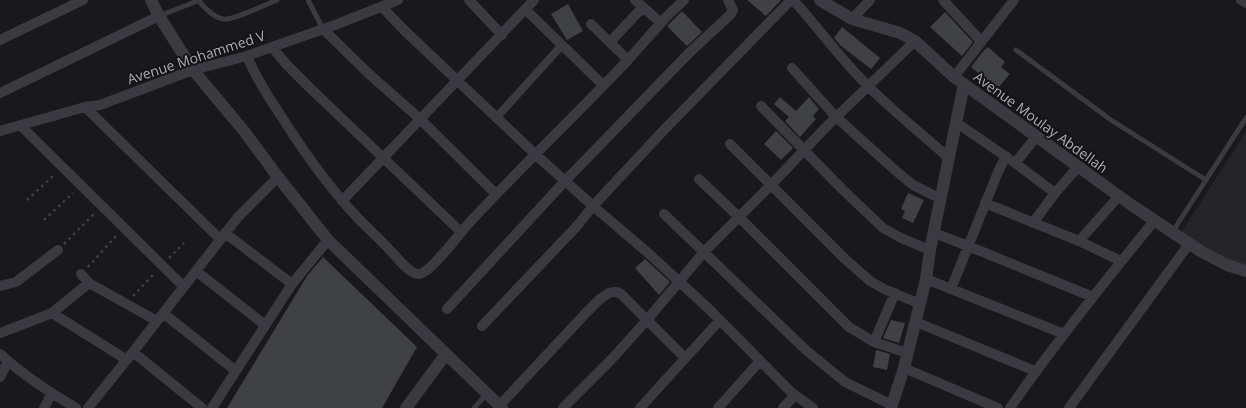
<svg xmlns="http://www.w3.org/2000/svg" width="1246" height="408" font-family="'Open Sans',sans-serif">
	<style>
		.built { fill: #252528 }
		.building { fill: #404145 }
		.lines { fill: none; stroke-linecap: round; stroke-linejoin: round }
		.path { stroke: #404047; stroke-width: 2.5; stroke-dasharray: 2.5 4; stroke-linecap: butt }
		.service { stroke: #3a3a40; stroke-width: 5 }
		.pedestrian { stroke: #3a3a40; stroke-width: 8 }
		.minor { stroke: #3a3a40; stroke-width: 10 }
		.tertiary { stroke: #3a3a40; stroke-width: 12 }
		.labels { text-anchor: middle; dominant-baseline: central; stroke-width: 4; stroke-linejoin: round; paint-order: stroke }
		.street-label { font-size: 14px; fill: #abadba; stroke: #141416 }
	</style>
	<rect width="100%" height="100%" fill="#19191b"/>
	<path class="built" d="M1246 132V269L1180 234Z"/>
	<path class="building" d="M747 0H781L766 16Z
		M568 4 583 31 567 40 551 14Z
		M682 11 702 32 687 46 667 26Z
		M945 12 973 42 962 56 930 27Z
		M842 27 880 58 871 69 841 46 834 38Z
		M988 47 1005 62 1001 67 1010 74 997 89 971 67 985 49H986Z
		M780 97 796 111 809 97 819 109 813 116 816 119 800 137 785 121 789 117 774 104Z
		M776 131 793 148 781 160 764 144Z
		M908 193 924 200 913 223 902 218 905 211 901 209Z
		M323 257 417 347 382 408H227L307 276Z
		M645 259 670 282 659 295 635 268Z
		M891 320 905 323 899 343 883 338Z
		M876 350 890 354 887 370 873 367Z"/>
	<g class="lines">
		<path class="path" d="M27 200 54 175
			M44 220 73 193
			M64 244 94 214
			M169 258 184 243
			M88 267 116 236
			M133 296 155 273"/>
		<path class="service" d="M198 0C205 8 213 17 223 19 233 21 266 4 277 0
			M308 0 323 29
			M159 16 200 0
			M1016 50 1111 120 1206 180
			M1173 231 1246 118
			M474 408 487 394"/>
		<path class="pedestrian" d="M496 118 562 45"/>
		<path class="minor" d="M469 0 502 35
			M635 0 661 23
			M793 0C819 28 841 60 869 87 894 112 922 134 949 158
			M943 0 981 41
			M1241 0 1246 3
			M382 7 404 30 535 154 593 206 647 252 709 309 791 392 813 408
			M525 9 603 85
			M852 19 870 0
			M591 24 628 60
			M323 29 368 73 420 119 496 194
			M0 40 83 0
			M610 42 643 7
			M272 47 286 64 310 88 461 232
			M247 56C257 80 271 101 285 122 306 155 329 187 356 216 365 226 376 235 385 245 392 251 409 275 419 274 431 273 461 231 471 221 522 166 576 115 627 61 638 49 649 36 660 24 667 15 676 8 684 0
			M792 68 836 117 896 171 913 185 941 199
			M954 77 1014 0
			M0 93 159 16
			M761 106 842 189 883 228 901 238 930 250
			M85 107 220 239
			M957 123 1015 163 1037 136
			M21 126 184 287
			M0 131 85 107 100 105 193 70 247 56 272 47 335 25 398 0
			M730 144 844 258 870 281 884 289 920 304
			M1015 163 1055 193
			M699 179 739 217 849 327 874 342 907 353
			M342 201 534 0
			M985 203 1079 241 1121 261
			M664 214 807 351 845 382 892 405
			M1033 223 1055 193 1078 167
			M225 233 292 284
			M934 233 968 246 1093 297
			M1079 241 1119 196
			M196 271 265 325
			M81 274 89 283 157 321
			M926 279 1064 334
			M0 286 16 282 58 250
			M951 289 998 172 1006 156
			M447 309 565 181 689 53 731 14 733 10 728 0
			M52 313 127 360
			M163 313 236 371
			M916 322 1035 371
			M482 326 577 226 593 206 662 132 791 0
			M0 333 52 313 89 283
			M874 342 895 293
			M133 352 202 408
			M0 354C23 375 49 392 76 408
			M904 368 998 408
			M0 377 8 361
			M499 406 585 314 600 299 609 293 613 292H617L621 294 685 358
			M44 408 52 393
			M88 408 133 352 238 217 278 177
			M212 408 292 284 328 240
			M563 408 610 361 646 321 704 252 771 185 828 125 915 41
			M640 408 720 320
			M718 408 760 361
			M783 408 795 395
			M1010 408C1055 343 1105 281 1155 220
			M1069 408 1189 244"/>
		<path class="tertiary" d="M151 0 159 16 193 70 244 131 278 177 328 240 502 408
			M820 0 852 19 900 33 915 41 954 77 1130 204 1202 252 1227 265 1246 271
			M406 408 446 354
			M891 408 904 368 926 279 930 250 964 84"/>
	</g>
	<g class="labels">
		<g class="street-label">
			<text transform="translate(196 57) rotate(-18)">Avenue Mohammed V</text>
			<text transform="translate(1041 122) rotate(36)">Avenue Moulay Abdellah</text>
		</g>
	</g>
</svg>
